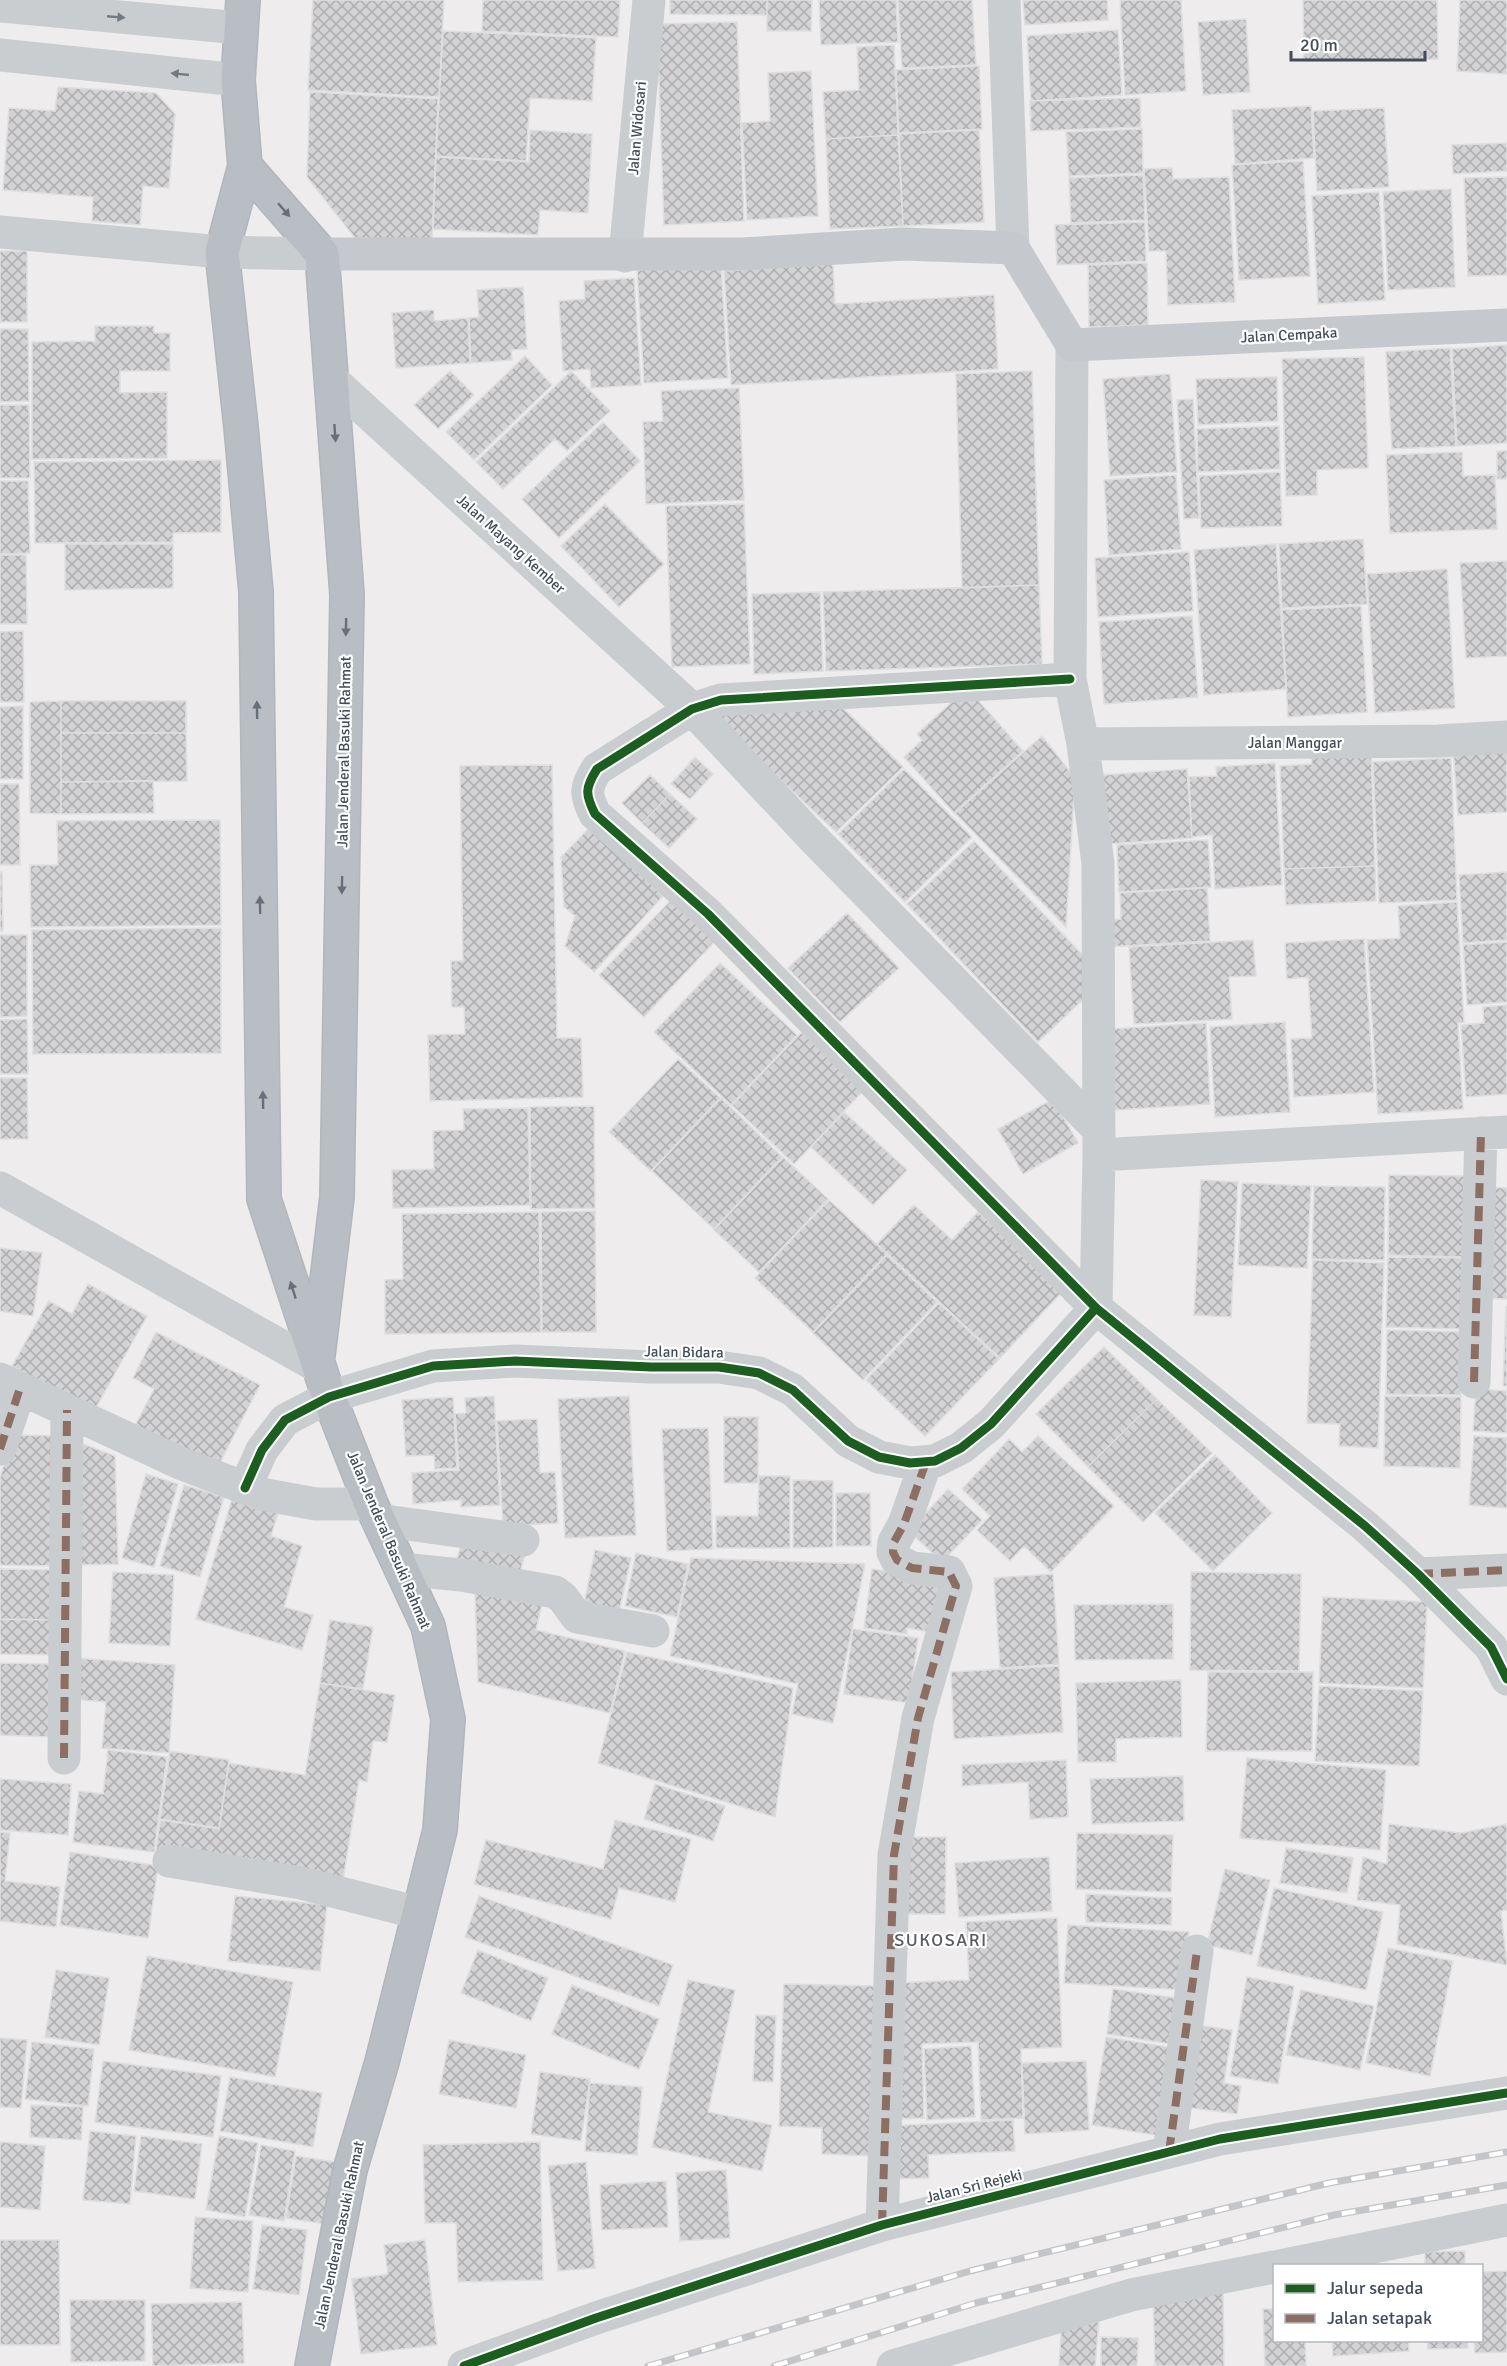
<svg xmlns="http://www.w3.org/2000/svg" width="1507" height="2366" font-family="Signika,sans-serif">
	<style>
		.building { fill: url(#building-cross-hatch); stroke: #dfdedf; stroke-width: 1.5 }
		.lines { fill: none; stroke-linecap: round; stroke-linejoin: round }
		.highway-casing { stroke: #b1b5bc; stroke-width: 36 }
		.minor { stroke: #cacdd0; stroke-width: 33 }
		.major { stroke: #c5c8cd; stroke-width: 33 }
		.highway { stroke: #b9bec5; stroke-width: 33 }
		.rail-casing { stroke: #c4c5c8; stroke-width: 7 }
		.rail { stroke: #fff; stroke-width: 4.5; stroke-dasharray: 14; stroke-linecap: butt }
		.quiet { stroke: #8d6e63; stroke-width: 8; stroke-dasharray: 15 8; stroke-linecap: butt }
		.cycleway-casing { stroke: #fff; stroke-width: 13 }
		.cycleway { stroke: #1b5e20; stroke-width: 9 }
		.oneway { fill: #727a83 }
		.oneway2 { fill: #666f7a }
		.labels { text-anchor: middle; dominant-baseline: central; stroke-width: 4.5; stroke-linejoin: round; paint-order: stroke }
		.street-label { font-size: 15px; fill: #434d5a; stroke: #fff }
		.quarter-label { font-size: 18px; letter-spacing: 1.5px; fill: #585b61; stroke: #fff }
	</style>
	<defs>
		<pattern id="building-cross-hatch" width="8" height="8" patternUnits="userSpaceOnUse" patternTransform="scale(1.5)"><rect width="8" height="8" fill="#d3d3d5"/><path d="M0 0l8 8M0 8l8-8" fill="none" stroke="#adadb0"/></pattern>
	</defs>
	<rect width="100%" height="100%" fill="#eeecec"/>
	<path class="building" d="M313 0H444L439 97 308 90Z
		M483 0H620L618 37 482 31Z
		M670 0H767V15L670 14Z
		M767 0H812L811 31H767Z
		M819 0H896L898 42 821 45Z
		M898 0H972L976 65 902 68Z
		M1023 0H1107L1108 20 1025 25Z
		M1120 0H1181L1186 91 1125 95Z
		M1303 0H1437L1438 59 1304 61Z
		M1460 0H1507V74L1457 71Z
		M1246 19 1250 92 1203 95 1198 22Z
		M737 22 744 221 664 225 657 24Z
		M1118 30 1122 95 1031 101 1027 36Z
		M443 31 596 38 592 101 530 98 526 161 436 156Z
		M894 45 898 135 826 139 823 92 859 90 857 47Z
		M979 66 982 129 899 133 896 70Z
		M811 71 818 216 747 220 742 123 770 121 768 73Z
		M58 87 156 93 175 114 169 188 143 186 140 225 92 221 93 197 3 190 9 108 55 111Z
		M310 92 438 99 432 241 355 238 307 177Z
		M1140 98 1141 127 1031 131 1030 101Z
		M1311 106 1314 158 1235 164 1232 110Z
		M1384 108 1389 187 1317 191 1313 111Z
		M1142 129 1143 173 1069 176 1066 132Z
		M530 130 592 134 588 213 540 210 538 235 433 229 436 157 529 162Z
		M979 130 984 222 903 226 899 134Z
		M898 135 903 226 830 229 826 139Z
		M1507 143V171L1453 174 1452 145Z
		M1303 161 1310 276 1239 280 1232 165Z
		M1172 168 1173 179 1229 177 1235 302 1168 305 1166 251H1149L1144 169Z
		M1143 175 1145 220 1071 223 1069 178Z
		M1507 177V275L1468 276 1464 178Z
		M1451 189 1455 287 1388 290 1383 192Z
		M1379 192 1385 300 1318 304 1312 196Z
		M1145 222 1146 261 1057 265 1055 225Z
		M0 251H27V322H0Z
		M1147 263 1148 325 1089 327 1088 265Z
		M833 264 835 304 994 295 998 369 731 385 724 271Z
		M721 265 728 378 644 383 637 270Z
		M634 278 641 385 591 388 590 369 563 371 559 301 585 299 584 281Z
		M523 287 527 349 511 350 512 360 471 363 469 318 479 317 477 290Z
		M434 310V321L468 318 470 363 396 368 392 313Z
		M95 326H154V333H170V371H120V393L167 392V458L32 459V342L95 341Z
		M0 329H28L29 401 0 402Z
		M1507 345V443L1457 446 1452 349Z
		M1450 348 1456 446 1392 449 1386 352Z
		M525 356 552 385 474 460 446 432Z
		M1364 357 1368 468 1317 470V495L1286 496 1282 359Z
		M450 371 474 395 438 429 414 405Z
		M571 371 610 411 567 451 555 439 503 489 476 462Z
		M1032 371 1039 585 962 588 956 374Z
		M1170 374 1177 472 1110 476 1103 379Z
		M1277 377 1278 421 1198 425 1196 379Z
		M739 388 744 500 646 504 643 422 663 421 661 391Z
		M1193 399 1199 518 1184 519 1177 400Z
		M0 405H29L30 478H0Z
		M603 422 640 461 559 538 522 499Z
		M1279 426 1280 469 1198 472 1197 429Z
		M1497 451H1507V479H1497Z
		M1462 452 1463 476 1495 475 1497 529 1390 533 1386 455Z
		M221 460V532L173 533V542L35 543 34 462Z
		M1280 472 1282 526 1201 528 1199 476Z
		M1176 475 1181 549 1109 555 1104 480Z
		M0 481H28L30 553 0 554Z
		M605 504 664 564 619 607 561 546Z
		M744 504 750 664 672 667 666 506Z
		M1363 539 1367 604 1282 608 1279 544Z
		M65 544H173V588L65 590Z
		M1276 544 1286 689 1204 695 1194 550Z
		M1189 552 1193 611 1098 617 1095 558Z
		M0 555H26L27 624H0Z
		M1507 561V656L1466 658 1460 563Z
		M1447 569 1455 708 1375 713 1367 574Z
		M1039 585 1042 664 826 671 823 592Z
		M820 592 823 671 754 674 752 594Z
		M1361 606 1367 712 1288 717 1282 610Z
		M1192 616 1198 697 1104 704 1099 622Z
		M23 631 24 702H0V632Z
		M967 688 1023 751 954 813 904 757 922 740 917 734Z
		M61 701H186V733H61Z
		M61 701V814L30 813V702Z
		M838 703 903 767 836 832 708 712Z
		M23 706V779H0V707Z
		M61 733H186L187 781 61 782Z
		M1042 736 1075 778 1066 927 955 813Z
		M1507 743V812L1458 815 1453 748Z
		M1371 748 1375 866 1284 869 1280 766 1312 764 1311 750Z
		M695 757 713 774 690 799 671 784Z
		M1451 758 1457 900 1379 903 1373 762Z
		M1275 763 1282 885 1215 889 1212 835 1192 837 1189 777 1217 776 1216 767Z
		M552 765 557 1038H581L583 1097 430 1101 428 1035 465 1034 464 1007H452L451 961H463L460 766Z
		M904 769 972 837 905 902 838 834Z
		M1187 769 1192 838 1108 844 1103 775Z
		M650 775 670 794 642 823 622 803Z
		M153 781 154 813 61 814V782Z
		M0 784H19L20 865H0Z
		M670 794 697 819 669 848 642 823Z
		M220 820 221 925 31 927 30 865H58L57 821Z
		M591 826 663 896 594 972 565 946 575 916 564 907 561 857Z
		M1208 840 1211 887 1119 892 1117 845Z
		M974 841 1096 969 1092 991 1038 1042 907 904Z
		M1375 866 1376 901 1286 905 1284 869Z
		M0 872H2L3 931H0Z
		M1507 872V940L1463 943 1459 875Z
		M1207 888 1210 941 1106 947 1104 921 1121 919 1120 893Z
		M672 899 715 941 644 1017 599 975Z
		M1457 902 1464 1022 1458 1023 1463 1109 1378 1114 1367 940 1400 938 1398 906Z
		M847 913 899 968 840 1022 788 968Z
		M221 928V1053L33 1054 32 930Z
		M0 935H27V1016L0 1017Z
		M1364 939 1374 1092 1294 1097 1291 1039 1312 1038 1308 977 1287 979 1285 943Z
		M1253 940 1256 976 1229 977 1232 1019 1134 1024 1129 947Z
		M1507 942V1002L1467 1005 1463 945Z
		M720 963 797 1035 731 1105 654 1032Z
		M1507 1005V1094L1466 1097 1461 1025 1484 1023 1483 1007Z
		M27 1019 28 1074H0V1020Z
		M1285 1022 1290 1112 1215 1117 1210 1027Z
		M1206 1023 1210 1104 1115 1110 1110 1029Z
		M802 1032 863 1091 794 1164 732 1105Z
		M678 1059 720 1098 651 1171 609 1132Z
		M0 1078H27L28 1139H0Z
		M721 1098 782 1157 714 1229 652 1171Z
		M1053 1099 1078 1143 1023 1174 998 1129Z
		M594 1106 595 1208 531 1209 530 1107Z
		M528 1108 530 1205 393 1208 392 1170 434 1169 433 1131 464 1130 463 1109Z
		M844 1112 907 1170 873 1205 811 1147Z
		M783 1157 828 1199 759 1272 714 1230Z
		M1389 1175 1466 1176 1465 1257 1388 1255Z
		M1201 1180 1238 1182 1231 1317 1194 1315Z
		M1242 1183 1311 1186 1307 1268 1238 1265Z
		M1314 1186 1385 1187 1384 1260 1312 1259Z
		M1485 1187 1507 1188V1299L1481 1298Z
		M829 1200 887 1254 813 1332 755 1278Z
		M914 1205 952 1240 978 1212 1063 1291 1000 1358 877 1244Z
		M595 1211 596 1332H542L541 1212Z
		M539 1212 541 1332 385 1334V1280L403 1279 402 1214Z
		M0 1248 42 1253 33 1316 0 1311Z
		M887 1255 937 1302 863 1380 813 1333Z
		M1388 1257 1465 1258 1464 1329 1386 1327Z
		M1313 1260 1384 1263 1378 1448 1339 1446 1340 1424 1307 1423Z
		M88 1284 147 1316 94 1411 12 1366 49 1301 72 1314Z
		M939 1303 999 1359 925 1436 866 1380Z
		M1506 1307H1507V1386H1503Z
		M1387 1330 1462 1332 1461 1395 1386 1394Z
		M156 1332 260 1385 217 1468 135 1426 154 1389 133 1378Z
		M1104 1347 1157 1399 1088 1467 1036 1414Z
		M1476 1389 1507 1391V1433L1473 1431Z
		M494 1396 500 1505 461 1507V1500L413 1504 412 1473 459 1470 455 1414 466 1413 465 1398Z
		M629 1396 636 1535 565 1538 558 1399Z
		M1385 1396 1461 1397 1460 1468 1384 1466Z
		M453 1397 457 1468 435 1469 434 1455 406 1456 402 1400Z
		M1157 1399 1212 1453 1143 1522 1088 1467Z
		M724 1417H758V1483H724Z
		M537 1419 540 1473 555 1472 558 1523 503 1526 497 1421Z
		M708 1428 713 1549 667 1551 662 1429Z
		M12 1435 62 1436 58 1566 0 1565V1478Z
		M1038 1436 1114 1506 1051 1572 1024 1546 1010 1561 977 1530 990 1516 962 1489 1009 1439 1022 1452Z
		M1474 1436 1507 1438V1508L1469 1505Z
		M75 1441 115 1456 118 1564 77 1565Z
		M1215 1455 1272 1513 1213 1571 1155 1513Z
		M146 1474 178 1484 154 1567 122 1558Z
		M759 1476H790V1548H716V1516H758Z
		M793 1480 833 1481V1547L793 1548Z
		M184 1485 224 1497 200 1577 160 1566Z
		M948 1489 982 1520 942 1562 909 1531Z
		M836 1493H870L871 1546H836Z
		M232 1499 278 1513 271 1536 302 1546 284 1607 313 1615 302 1650 196 1619Z
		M464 1537 525 1555 518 1579 456 1561Z
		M595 1550 631 1558 618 1617 583 1609Z
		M636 1553 688 1564 677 1617 625 1606Z
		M691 1558 865 1564 833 1723 792 1714 798 1684 670 1656Z
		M0 1569 58 1570 57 1620 0 1619Z
		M872 1569 943 1579 935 1633 907 1628V1634L864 1628Z
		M113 1572 174 1575 170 1646 109 1643Z
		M1191 1572 1301 1574 1299 1671 1190 1670Z
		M1053 1574 1059 1664 1000 1668 994 1578Z
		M475 1592 542 1604 536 1630 625 1651 610 1713 478 1682Z
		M1323 1597 1427 1602 1423 1688 1319 1683Z
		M1173 1604V1659L1075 1660 1074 1605Z
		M0 1619 57 1620 56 1655 0 1654Z
		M330 1620 373 1627 363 1689 320 1683Z
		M853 1629 918 1638 909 1703 844 1694Z
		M627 1652 793 1688 775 1817 598 1763Z
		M74 1658 175 1665 169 1753 102 1748 106 1702 71 1699Z
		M0 1663 55 1664 53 1737 0 1735Z
		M1059 1666 1063 1732 954 1739 951 1672Z
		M1208 1672H1313L1312 1751H1206Z
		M1181 1680 1182 1737 1116 1739V1762H1078L1076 1683Z
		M320 1683 395 1695 387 1742 373 1741 367 1782 359 1780 343 1881 156 1851 160 1820 219 1829 229 1763 305 1775Z
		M1319 1686 1423 1691 1419 1766 1315 1761Z
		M108 1750 167 1757 154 1852 73 1842 79 1791 103 1794Z
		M170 1751 229 1760 219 1828 160 1819Z
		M1247 1758 1386 1770 1380 1850 1240 1838Z
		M1066 1760 1068 1817 1030 1819 1028 1782 962 1786V1765Z
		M1183 1776 1184 1821 1092 1824 1090 1779Z
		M0 1779 71 1784 68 1835 0 1830Z
		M655 1784 725 1806 713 1841 644 1819Z
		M615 1820 691 1839 675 1902 619 1888 611 1919 474 1884 486 1840 603 1869Z
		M1389 1824 1461 1833 1507 1824V1910L1501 1911 1507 1965 1397 1944 1400 1905 1357 1900 1363 1857 1387 1864Z
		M0 1832 10 1833 5 1881 60 1887 56 1927 0 1921Z
		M1077 1833 1173 1835 1171 1892 1076 1889Z
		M901 1837H946L945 1914H900Z
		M1286 1848 1353 1858 1347 1893 1280 1883Z
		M70 1852 158 1866 148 1938 60 1925Z
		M1049 1857 1052 1911 959 1917 955 1863Z
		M1225 1869 1270 1880 1252 1955 1207 1945Z
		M1274 1888 1383 1912 1366 1990 1257 1966Z
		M1086 1894 1172 1898 1171 1925 1086 1922Z
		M235 1896 327 1905 320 1971 228 1961Z
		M479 1896 673 1965 659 2006 465 1937Z
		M1057 1918 1062 2047 1021 2049 1023 2118 981 2120 978 2042 922 2044 924 2118 896 2119 891 1983 969 1980 966 1922Z
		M1068 1925 1189 1932 1185 1990 1064 1983Z
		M1388 1948 1453 1961 1430 2076 1366 2063Z
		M478 1950 548 1978 531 2021 461 1993Z
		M147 1956 293 1982 275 2077 129 2050Z
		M56 1970 109 1978 99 2045 45 2037Z
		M1247 1977 1294 1986 1278 2084 1230 2076Z
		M688 1980 735 1990 708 2112 772 2125 762 2171 652 2147Z
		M784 1984 877 1986 871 2156 822 2154V2128L779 2126Z
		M572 1985 659 2019 639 2069 552 2034Z
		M1113 1989 1183 1999 1177 2045 1107 2034Z
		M1301 1990 1374 2006 1360 2070 1286 2055Z
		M756 2015 776 2016 773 2082 753 2081Z
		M1196 2025 1232 2030 1224 2083 1241 2086 1237 2114 1184 2107Z
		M1106 2037 1175 2048 1161 2136 1092 2125Z
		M0 2038 27 2040 21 2108 0 2107Z
		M449 2040 526 2055 516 2108 439 2094Z
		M32 2042 94 2049 88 2106 25 2099Z
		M971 2046 975 2117 927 2120 924 2049Z
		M103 2061 221 2076 213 2137 95 2122Z
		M1086 2061 1089 2130 1025 2134 1022 2063Z
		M540 2072 590 2079 581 2141 531 2134Z
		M230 2077 322 2093 313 2147 220 2131Z
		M590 2083 642 2087 637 2155 585 2151Z
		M31 2105 83 2107 81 2140 30 2137Z
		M1013 2120 1015 2151 928 2155 929 2178 890 2179 887 2126Z
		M90 2131 136 2136 130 2204 83 2200Z
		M141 2136 202 2144 195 2199 134 2191Z
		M219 2136 258 2143 245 2217 206 2210Z
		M0 2142 45 2146 40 2210 0 2207Z
		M540 2142 543 2280 458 2282 456 2223H425L423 2145Z
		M261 2145 295 2151 284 2221 249 2215Z
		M296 2156 341 2163 331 2225 286 2218Z
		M586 2162 595 2268 558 2271 548 2166Z
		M726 2170 730 2238 680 2241 676 2173Z
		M666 2181 668 2227 602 2230 600 2185Z
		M195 2217 253 2221 248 2292 190 2288Z
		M262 2225 307 2230 299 2295 253 2289Z
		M0 2240H59L60 2345H0Z
		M425 2240 437 2345 361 2354 352 2279 388 2274 384 2245Z
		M1465 2251V2266H1425V2252Z
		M1507 2271V2352L1475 2353 1474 2340H1482V2272Z
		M1223 2291 1224 2366H1155L1153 2293Z
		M70 2300H145V2361L71 2362Z
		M242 2302 244 2363 153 2366 151 2304Z
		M1263 2309H1274V2340H1305L1306 2366H1265Z
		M1062 2319 1099 2322 1095 2366H1059Z
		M1101 2337 1138 2338 1137 2366H1101Z
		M1332 2340H1408L1409 2351 1333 2356Z
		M1427 2340H1467L1468 2348 1428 2349Z"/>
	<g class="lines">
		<g class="highway-casing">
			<path id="highway" d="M243 0 238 80 245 166 222 252 241 427 256 592 264 1199 329 1397 371 1504 428 1626 448 1719 440 1830 382 2062 350 2170 312 2366
				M245 166 322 254 347 595 337 1197 318 1355"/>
		</g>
		<path class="minor" d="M1004 0 1013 248
			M0 6 240 28
			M0 55 238 80
			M0 232 222 252 322 254
			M625 256 649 0
			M1072 345 1070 679 1083 744 1098 864 1099 1155 1096 1308
			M331 379 692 709 812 837 1097 1128
			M1070 679 721 700 692 709 597 769C585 788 585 794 595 814L708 914 1096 1308 1365 1526 1418 1574 1491 1647 1507 1679
			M1083 744 1438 741 1507 737
			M1099 1155 1507 1132
			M0 1188 317 1366
			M0 1379 180 1463 261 1494 316 1504H371
			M1474 1382 1481 1133
			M0 1449 20 1388
			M245 1488 262 1450 285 1420 329 1397 433 1366 515 1361 651 1367H719L759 1373 793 1390 848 1441 879 1457 910 1463 935 1461 961 1448 991 1424 1096 1308
			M378 1520 523 1540
			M401 1569 461 1575 555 1592 563 1598 577 1617 653 1631
			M1418 1574 1507 1570
			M64 1758 67 1410
			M169 1861 301 1883 419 1913
			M1169 2152 1197 1951
			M882 2225 894 1855 918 1718 956 1586 949 1572 912 1568 897 1560 893 1552 894 1542 904 1524 926 1462
			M1280 2266 1507 2220
			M464 2366 596 2318 882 2225 1220 2139 1507 2093
			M893 2366 1131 2295 1274 2267"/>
		<path class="major" d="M322 254H743L903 244 1013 248 1072 345 1507 325"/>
		<use href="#highway" class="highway"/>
		<g class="rail-casing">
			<path id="rail" d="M648 2366 970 2271 1329 2183 1507 2152
				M774 2366 976 2303 1334 2215 1507 2185"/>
		</g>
		<use href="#rail" class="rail"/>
		<path class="quiet" d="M1474 1382 1481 1133
			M0 1449 20 1388
			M1418 1574 1507 1570
			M64 1758 67 1410
			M1169 2152 1197 1951
			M882 2225 894 1855 918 1718 956 1586 949 1572 912 1568 897 1560 893 1552 894 1542 904 1524 926 1462"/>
		<g class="cycleway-casing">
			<path id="cycleway" d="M1070 679 721 700 692 709 597 769C585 788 585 794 595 814L708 914 1096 1308 1365 1526 1418 1574 1491 1647 1507 1679
				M245 1488 262 1450 285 1420 329 1397 433 1366 515 1361 651 1367H719L759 1373 793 1390 848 1441 879 1457 910 1463 935 1461 961 1448 991 1424 1096 1308
				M464 2366 596 2318 882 2225 1220 2139 1507 2093"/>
		</g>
		<use href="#cycleway" class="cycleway"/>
	</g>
	<defs><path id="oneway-solid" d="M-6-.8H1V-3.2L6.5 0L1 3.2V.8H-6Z" transform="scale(1.5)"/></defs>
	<g class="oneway">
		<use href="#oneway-solid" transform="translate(116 17) rotate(5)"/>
		<use href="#oneway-solid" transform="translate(180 74) rotate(-174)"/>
	</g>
	<g class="oneway2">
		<use href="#oneway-solid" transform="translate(284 210) rotate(49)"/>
		<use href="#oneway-solid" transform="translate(335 433) rotate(86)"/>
		<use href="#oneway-solid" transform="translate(346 627) rotate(91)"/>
		<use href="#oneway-solid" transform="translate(257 710) rotate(-91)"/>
		<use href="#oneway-solid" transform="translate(342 885) rotate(91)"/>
		<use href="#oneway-solid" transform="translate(260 905) rotate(-91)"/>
		<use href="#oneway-solid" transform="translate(263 1100) rotate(-91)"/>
		<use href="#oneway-solid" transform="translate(293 1290) rotate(-108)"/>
	</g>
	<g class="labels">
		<g class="street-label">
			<text transform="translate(637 128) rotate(-85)">Jalan Widosari</text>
			<text transform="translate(1289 335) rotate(-3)">Jalan Cempaka</text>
			<text transform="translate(511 544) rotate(42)">Jalan Mayang Kember</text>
			<text x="1295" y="743">Jalan Manggar</text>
			<text transform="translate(344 752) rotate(-89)">Jalan Jenderal Basuki Rahmat</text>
			<text transform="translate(684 1352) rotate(1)">Jalan Bidara</text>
			<text transform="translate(389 1540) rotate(67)">Jalan Jenderal Basuki Rahmat</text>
			<text transform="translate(974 2186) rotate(-14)">Jalan Sri Rejeki</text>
			<text transform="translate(339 2235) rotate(-78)">Jalan Jenderal Basuki Rahmat</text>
		</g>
		<g class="quarter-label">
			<text x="941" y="1940">SUKOSARI</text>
		</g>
	</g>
	<rect x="1273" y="2264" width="210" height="78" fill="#ffffff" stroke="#b4b8bd" stroke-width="1.5"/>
	<rect x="1285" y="2284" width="30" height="9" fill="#1b5e20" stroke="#b4b8bd" stroke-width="1.5"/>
	<text x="1327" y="2294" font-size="18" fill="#434d5a">Jalur sepeda</text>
	<rect x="1285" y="2314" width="30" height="9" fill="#8d6e63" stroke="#b4b8bd" stroke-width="1.5"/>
	<text x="1327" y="2324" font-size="18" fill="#434d5a">Jalan setapak</text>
	<path d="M1291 51v9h134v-9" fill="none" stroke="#434d5a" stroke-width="3"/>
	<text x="1300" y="51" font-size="18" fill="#434d5a" stroke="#ffffff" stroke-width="4.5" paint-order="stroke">20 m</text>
</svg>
